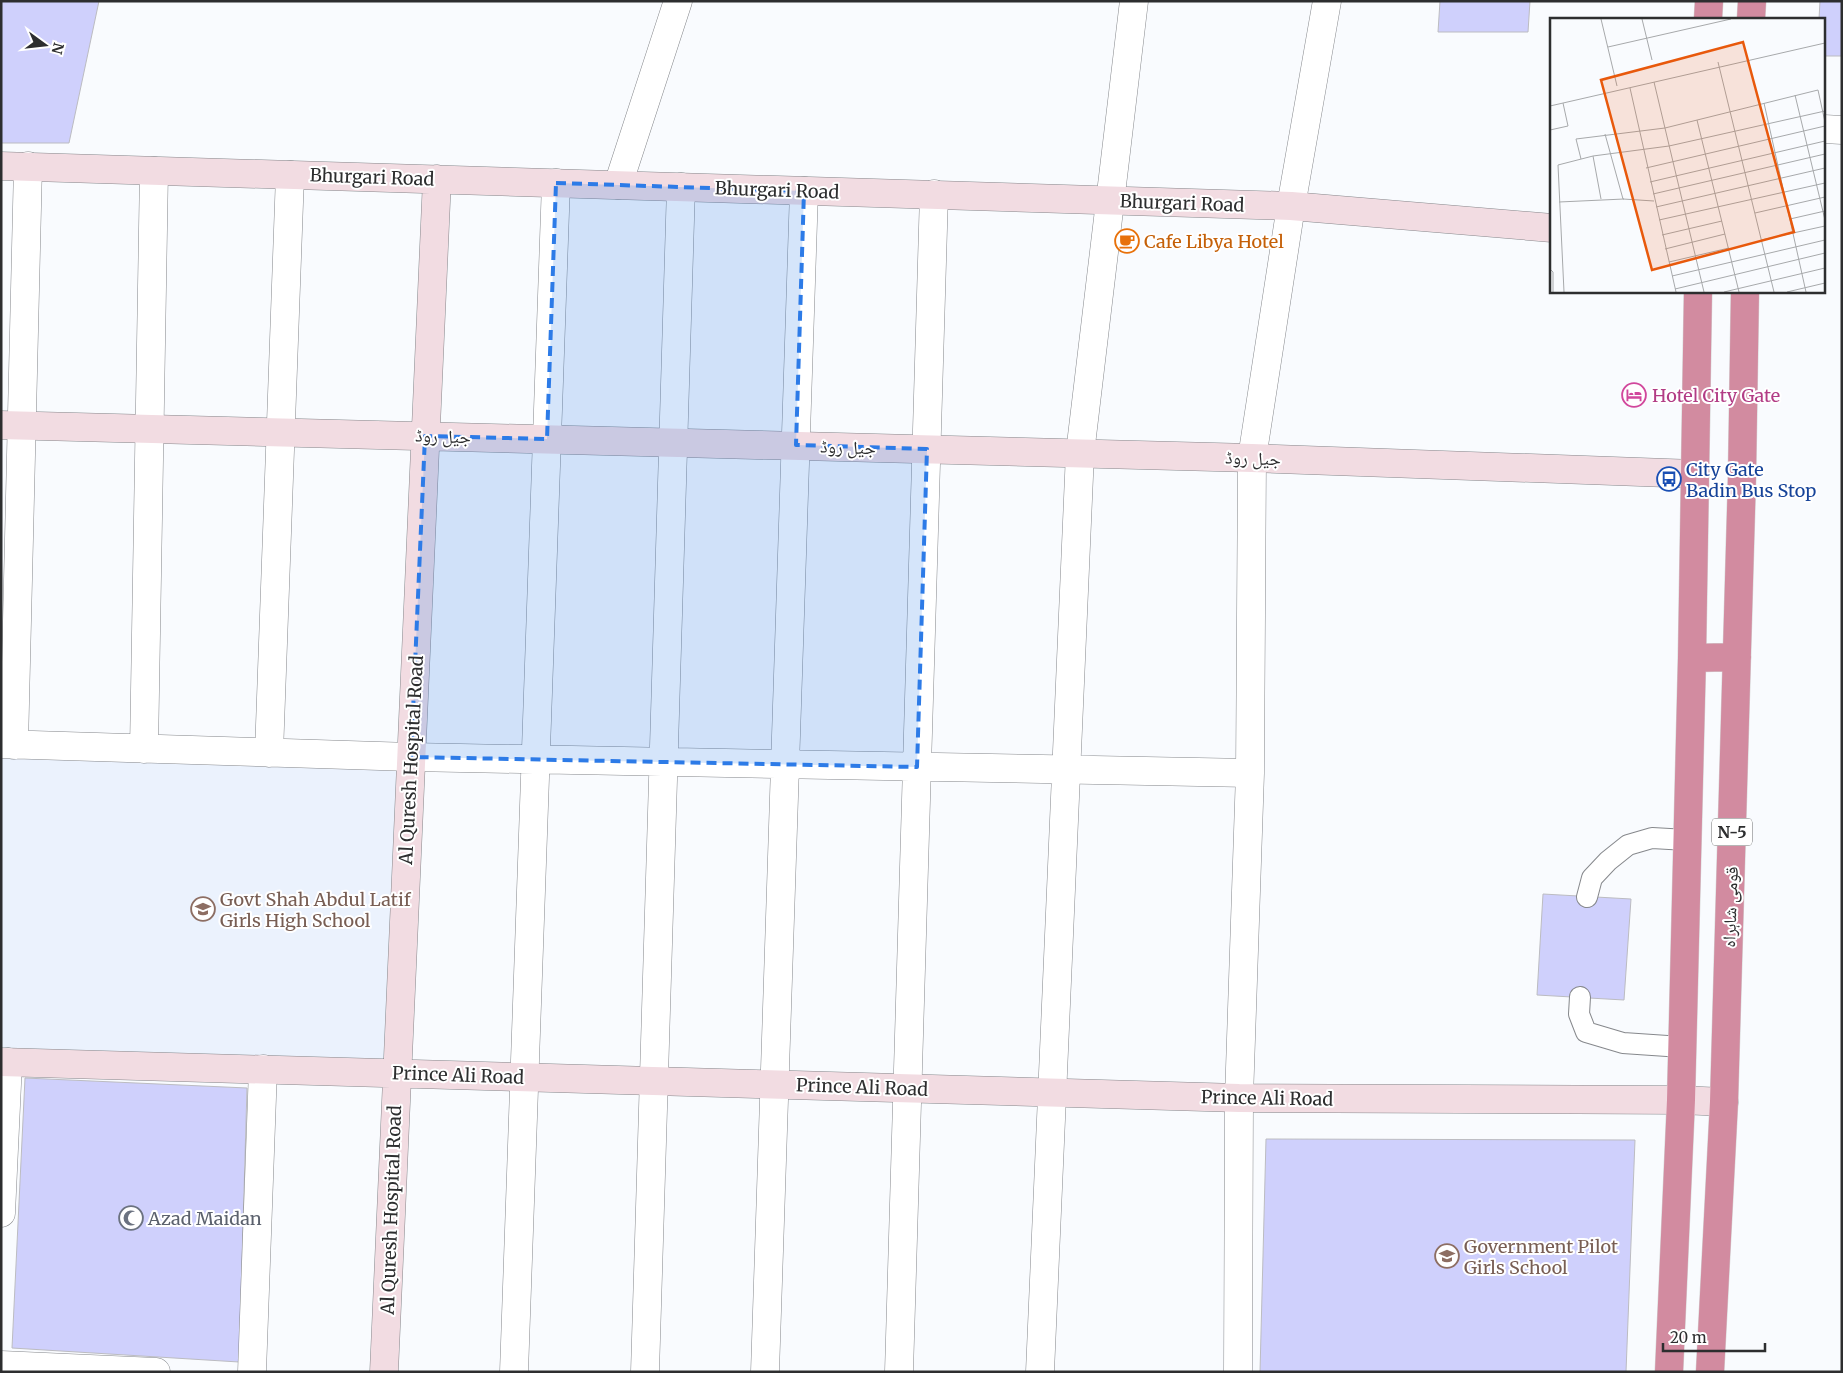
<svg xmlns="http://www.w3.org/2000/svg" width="1843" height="1373" font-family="Merriweather,'Noto Naskh Arabic',serif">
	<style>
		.built { fill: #ebf2fd }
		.building { fill: #cfd0fc; stroke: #bcbcc1 }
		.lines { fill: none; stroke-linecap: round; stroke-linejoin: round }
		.lane-casing { stroke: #86888c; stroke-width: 22 }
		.street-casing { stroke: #86888c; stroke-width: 29 }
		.secondary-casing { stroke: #86888c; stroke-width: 29 }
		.highway-casing { stroke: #d5d5d5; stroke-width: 29 }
		.lane { stroke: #fff; stroke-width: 20 }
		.street { stroke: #fff; stroke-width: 28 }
		.secondary { stroke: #f2dce2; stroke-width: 28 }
		.highway { stroke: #d28ba0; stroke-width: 28 }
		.marked { fill: #2d7be7; fill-opacity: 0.2; stroke: #2d7be7; stroke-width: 4; stroke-dasharray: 10 6; stroke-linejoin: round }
		.labels { text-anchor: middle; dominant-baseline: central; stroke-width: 4; stroke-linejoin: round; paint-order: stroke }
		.shield { fill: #fff; stroke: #6c6d6d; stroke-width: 1 }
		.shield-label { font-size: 16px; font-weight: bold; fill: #2d2e2f }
		.street-label { font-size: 18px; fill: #2d2e2f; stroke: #fff }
		.food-label { font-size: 18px; fill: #c56008; stroke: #fff; text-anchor: start }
		.hotel-label { font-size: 18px; fill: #b23c85; stroke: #fff; text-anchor: start }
		.transit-label { font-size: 18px; fill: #164399; stroke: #fff; text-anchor: start }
		.education-label { font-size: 18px; fill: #785e54; stroke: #fff; text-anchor: start }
		.worship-label { font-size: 18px; fill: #5b616d; stroke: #fff; text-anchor: start }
		.inset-road { fill: none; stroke: #a7a9ab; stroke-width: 1 }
		.view { fill: #e8590c; fill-opacity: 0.15; stroke: #e8590c; stroke-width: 2.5 }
		.inset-edge { fill: none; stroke: #2d2e2f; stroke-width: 2.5 }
	</style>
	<rect width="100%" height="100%" fill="#f9fbfe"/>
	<path class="built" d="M1 744 411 757 397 1073 1 1062Z"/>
	<path class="building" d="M1 1H99L69 143H1Z
		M1440 1H1530L1528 32H1438Z
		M1820 1H1842V56H1824V19H1819Z
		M1543 894 1631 899 1624 1000 1537 995Z
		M25 1078 247 1088 239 1362 12 1348Z
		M1266 1139 1635 1140 1626 1372H1260Z"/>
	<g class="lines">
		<g class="lane-casing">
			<path id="lane" d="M1587 897 1592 878 1608 861 1628 845 1652 838 1687 840
				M1580 997 1579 1014 1586 1032 1623 1043 1682 1047"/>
		</g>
		<g class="street-casing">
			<path id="street" d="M1824 129 1842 130
				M618 185 678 1
				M1 744 411 757 1250 773
				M14 745 28 166
				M144 749 154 171
				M269 753 290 175
				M1 1213 8 1062
				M1 1365 156 1372
				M252 1372 263 1069
				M514 1372 556 183
				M645 1372 681 187
				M765 1372 804 191
				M899 1372 934 194
				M1040 1372 1080 453 1134 1
				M1238 1372 1239 1098 1250 773 1252 458 1291 206 1327 1"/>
		</g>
		<g class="secondary-casing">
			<path id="secondary" d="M1 166 1291 206 1552 228
				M1 425 1252 458 1695 474
				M1 1062 1239 1098 1681 1100 1724 1102
				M384 1372 437 179"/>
		</g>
		<g class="highway-casing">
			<path id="highway" d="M1708 19 1709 1
				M1751 19 1752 1
				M1692 658 1737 657
				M1669 1372 1681 1100 1692 658 1698 291
				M1710 1372 1724 1102 1742 476 1745 291"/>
		</g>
		<use href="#lane" class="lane"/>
		<use href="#street" class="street"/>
		<use href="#secondary" class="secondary"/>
		<use href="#highway" class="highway"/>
	</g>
	<path class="marked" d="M556 183 804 191 796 445 927 449 917 767 411 757 425 436 547 439Z"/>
	<defs>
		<g id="cafe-ring" transform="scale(1.25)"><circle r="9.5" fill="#fff" stroke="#e8710a" stroke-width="1.5"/><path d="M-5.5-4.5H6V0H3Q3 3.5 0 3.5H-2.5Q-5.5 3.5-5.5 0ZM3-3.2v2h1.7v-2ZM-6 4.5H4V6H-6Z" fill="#e8710a"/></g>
		<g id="hotel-ring" transform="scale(1.25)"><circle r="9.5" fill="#fff" stroke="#d1479c" stroke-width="1.5"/><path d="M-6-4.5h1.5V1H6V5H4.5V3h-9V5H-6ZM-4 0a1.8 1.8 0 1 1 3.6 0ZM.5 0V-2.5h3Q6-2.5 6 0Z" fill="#d1479c"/></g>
		<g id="bus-ring" transform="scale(1.25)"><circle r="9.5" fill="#fff" stroke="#1a4fb4" stroke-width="1.5"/><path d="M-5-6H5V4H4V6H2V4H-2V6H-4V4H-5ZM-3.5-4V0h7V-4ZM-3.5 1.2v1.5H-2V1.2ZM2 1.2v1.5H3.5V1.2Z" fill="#1a4fb4"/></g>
		<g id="school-ring" transform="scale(1.25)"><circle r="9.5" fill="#fff" stroke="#8d6e63" stroke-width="1.5"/><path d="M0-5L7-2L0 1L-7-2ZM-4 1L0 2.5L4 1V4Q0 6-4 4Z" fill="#8d6e63"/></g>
		<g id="mosque-ring" transform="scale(1.25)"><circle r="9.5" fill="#fff" stroke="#6b7280" stroke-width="1.5"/><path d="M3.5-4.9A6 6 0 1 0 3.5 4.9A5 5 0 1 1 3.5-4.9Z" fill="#6b7280"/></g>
	</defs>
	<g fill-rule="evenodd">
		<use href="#cafe-ring" x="1127" y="241"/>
		<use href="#hotel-ring" x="1634" y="395"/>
		<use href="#bus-ring" x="1669" y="479"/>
		<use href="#school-ring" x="203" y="909"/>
		<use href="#mosque-ring" x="131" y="1218"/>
		<use href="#school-ring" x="1447" y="1256"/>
	</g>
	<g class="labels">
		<rect class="shield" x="1712" y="818.5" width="40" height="27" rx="4"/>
		<g class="shield-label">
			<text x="1732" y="832">N-5</text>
		</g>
		<g class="street-label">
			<text transform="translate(372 177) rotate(2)">Bhurgari Road</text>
			<text transform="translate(777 190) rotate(2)">Bhurgari Road</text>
			<text transform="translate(1182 203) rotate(2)">Bhurgari Road</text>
			<text transform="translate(443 436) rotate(2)">جیل روڈ</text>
			<text transform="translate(848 447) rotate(2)">جیل روڈ</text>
			<text transform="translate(1253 458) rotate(2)">جیل روڈ</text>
			<text transform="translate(411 760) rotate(-87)">Al Quresh Hospital Road</text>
			<text transform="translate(1730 907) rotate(-88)">قومی شاہراہ</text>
			<text transform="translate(458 1075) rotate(2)">Prince Ali Road</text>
			<text transform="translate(862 1087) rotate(2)">Prince Ali Road</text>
			<text transform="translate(1267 1098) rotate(1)">Prince Ali Road</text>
			<text transform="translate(391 1210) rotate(-88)">Al Quresh Hospital Road</text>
		</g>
		<g class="food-label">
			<text x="1144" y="241">Cafe Libya Hotel</text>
		</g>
		<g class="hotel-label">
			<text x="1652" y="395">Hotel City Gate</text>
		</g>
		<g class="transit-label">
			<text x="1686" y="469">City Gate<tspan x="1686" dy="21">Badin Bus Stop</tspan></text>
		</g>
		<g class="education-label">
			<text x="220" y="899">Govt Shah Abdul Latif<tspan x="220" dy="21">Girls High School</tspan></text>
			<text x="1464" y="1246">Government Pilot<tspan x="1464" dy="21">Girls School</tspan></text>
		</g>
		<g class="worship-label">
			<text x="148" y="1218">Azad Maidan</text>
		</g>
	</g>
	<g transform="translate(1550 18)">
		<rect width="275" height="275" fill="#f9fbfe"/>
		<path class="inset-road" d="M51 1 67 68M92 1 102 42M58 29 181 1M168 44 224 274M104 64 154 274M80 70 126 274M245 77 275 202M214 85 256 274M0 88 275 25M147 102 189 274M0 112 18 108 13 85M55 116 73 181 104 183M43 138 51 181M31 141 26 121 115 110 268 72 275 104M96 150 275 108M100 164 275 123M103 176 275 136M9 184 74 181M106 189 275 150M205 195 275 179M240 201 275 193M109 202 275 165M112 217 172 203M211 222 275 208M115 231 175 216M119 244 179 230M0 251 3 254V274M122 258 275 222M125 271 275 235M14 274 8 147 43 138 119 128 275 93M174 274 275 250M237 274 275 265"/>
		<path class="view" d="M193 24 244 214 102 252 51 62Z"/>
		<rect width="275" height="275" class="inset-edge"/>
	</g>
	<rect width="1843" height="1373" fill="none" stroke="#2d2e2f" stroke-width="5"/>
	<g transform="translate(45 45) rotate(105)" stroke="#ffffff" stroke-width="4" paint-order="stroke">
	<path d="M0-4L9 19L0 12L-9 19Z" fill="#2d2e2f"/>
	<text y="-8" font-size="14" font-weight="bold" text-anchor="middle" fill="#2d2e2f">N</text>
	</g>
	<path d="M1663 1343v8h102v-8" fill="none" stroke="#2d2e2f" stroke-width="2.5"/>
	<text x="1670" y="1343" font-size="15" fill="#2d2e2f" stroke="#ffffff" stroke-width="4" paint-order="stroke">20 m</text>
</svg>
